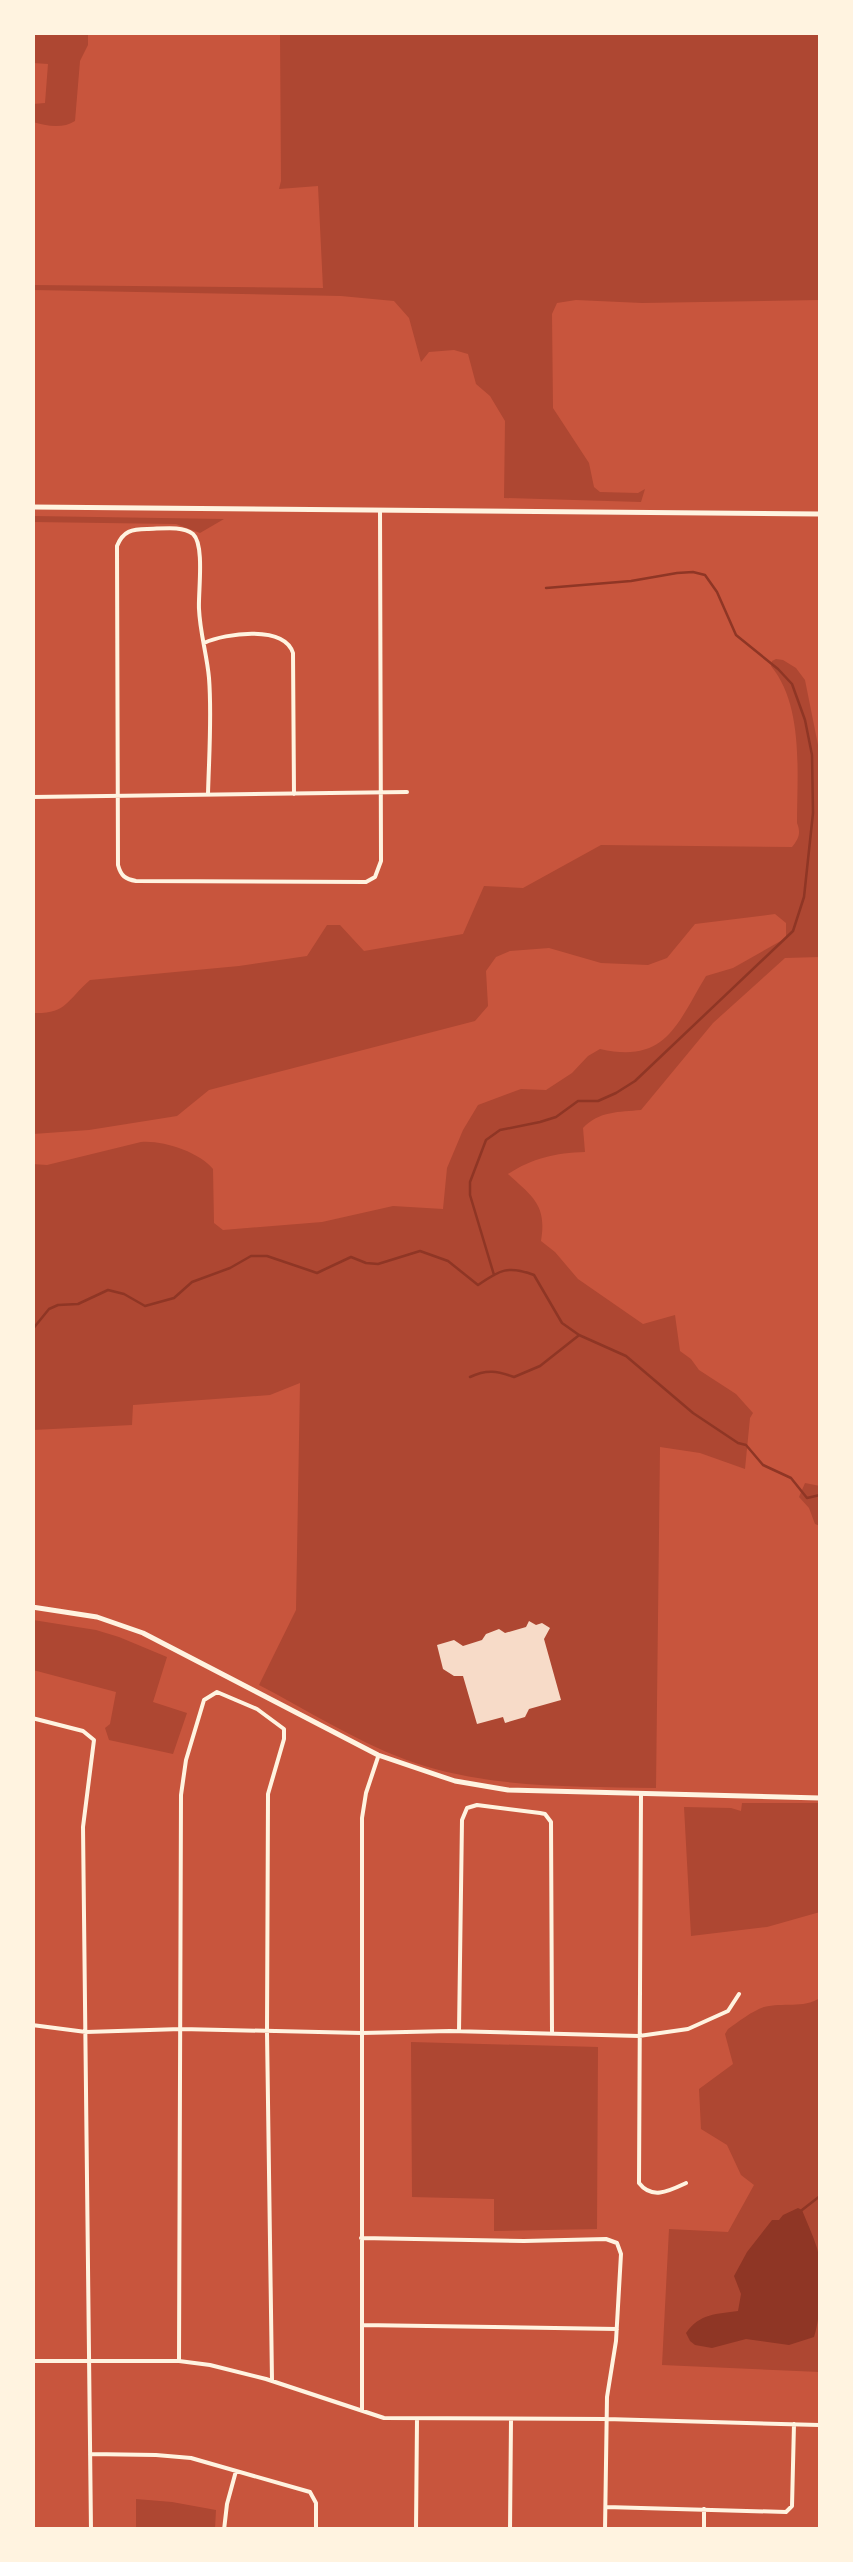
<svg xmlns="http://www.w3.org/2000/svg" width="853" height="2562" font-family="'Nunito Sans',sans-serif">
	<style>
		.green { fill: #ae4732 }
		.water { fill: #8f3625 }
		.lines { fill: none; stroke-linecap: round; stroke-linejoin: round }
		.stream { stroke: #8f3625; stroke-width: 2.5 }
		.building { fill: #f7dbc8 }
		.minor { stroke: #fff3e0; stroke-width: 4 }
		.tertiary { stroke: #fff3e0; stroke-width: 5 }
	</style>
	<rect width="100%" height="100%" fill="#c8553d"/>
	<path class="green" d="M33 32 88 33V45L80 61 75 121C63 129 46 126 33 122V104L45 103 48 64 33 63Z
		M280 33H820V300L642 303 576 300 557 303 552 314 553 408 589 463 594 487 600 492 638 493 645 489 641 502 504 498 505 421 490 396 476 384 468 354 454 350 429 352 421 362 409 318 394 301 341 296 33 290V285L323 288 318 186 279 189 281 181Z
		M33 516 224 519 200 533 176 524 33 522Z
		M776 659 783 660 796 668 805 680 820 755V957L785 958 713 1023 641 1110C619 1112 599 1111 583 1128L585 1152C555 1153 533 1158 508 1174 533 1197 547 1205 541 1241L555 1252 578 1279 643 1324 675 1315 680 1351 691 1359 699 1370 736 1394 753 1413 750 1418 745 1469 700 1453 660 1447 656 1788C570 1786 485 1789 404 1759 354 1740 307 1710 259 1685L296 1610 300 1383 270 1395 133 1405 132 1425 33 1430 32 1164 47 1165 141 1142C163 1140 199 1152 213 1169L214 1223 223 1230 322 1222 393 1206 443 1209 447 1168 463 1130 478 1105 521 1089 546 1090 572 1073 588 1056 600 1049C666 1064 677 1024 706 976L733 968 786 938V923L775 914 695 924 667 958 648 965 601 963 549 948 510 951 496 957 486 971 488 1006 475 1021 209 1090 177 1116 89 1130 33 1134V1013C67 1014 66 1001 90 980L239 966 307 956 327 925H340L364 951 463 934 484 886 523 888 601 845 792 847C799 838 801 833 797 823 797 774 804 706 771 666L772 661Z
		M805 1483 820 1486V1526L815 1524 809 1508 799 1497Z
		M33 1620 96 1630 119 1637 167 1657 153 1702 187 1713 173 1754 109 1740 105 1728 110 1724 116 1692 33 1670Z
		M742 1803H820V1912L767 1927 691 1936 684 1807 731 1808 741 1811Z
		M820 1998V2372L662 2365 669 2229 728 2232 754 2185 741 2175 727 2145 701 2129 699 2089 733 2064 725 2034 728 2029C738 2022 752 2011 764 2007 783 2002 803 2009 820 1998Z
		M411 2042 598 2047 597 2229 494 2231V2199L412 2197Z
		M136 2499 172 2502 216 2510 215 2529H136Z"/>
	<path class="water" d="M798 2208 802 2210C807 2223 813 2235 817 2248 823 2270 821 2316 814 2337L789 2345 746 2339 712 2348 695 2345 690 2341 686 2333C700 2313 717 2314 738 2311L741 2294 734 2276 747 2252 772 2220H779L783 2215Z"/>
	<g class="lines">
		<path class="stream" d="M494 1275 470 1195V1182L486 1140 500 1130 540 1122 556 1117 578 1101H598L616 1093 635 1081 793 931 804 897 813 813 812 755 805 720 792 684 778 669 736 635 717 592 705 575 693 572 677 573 631 581 546 588
			M32 1330 49 1309 58 1305 78 1304 108 1290 124 1294 145 1306 174 1298 192 1282 230 1268 251 1256H267L317 1273 351 1257 366 1263 378 1264 420 1251 448 1261 478 1285C500 1270 508 1265 534 1275L562 1323 579 1335 626 1356 693 1413 738 1443 746 1445 763 1465 791 1478 807 1498 820 1495
			M470 1377C487 1369 497 1371 514 1377L540 1366 578 1336
			M802 2210 820 2196"/>
	</g>
	<path class="building" d="M529 1621 536 1625 542 1623 550 1628 544 1639 561 1700 529 1709 525 1717 505 1723 503 1717 477 1724 463 1676H454L443 1669 437 1645 454 1640 463 1646 482 1640 486 1634 499 1629 505 1633 526 1627Z"/>
	<g class="lines">
		<path class="minor" d="M204 643C226 633 284 625 293 653L294 794
			M208 794C209 756 212 716 209 678 207 655 200 633 199 609 198 593 205 545 193 534 182 525 160 529 147 529 132 529 123 531 117 546L118 865C121 876 125 879 136 881L366 882 375 877 381 861 380 510
			M32 797 407 792
			M32 1718 83 1731 94 1740 83 1827 91 2530
			M641 1795 639 2183C652 2200 669 2191 686 2183
			M32 2025 86 2032 181 2029 362 2033 450 2031 639 2036 688 2029 728 2011 739 1994
			M459 2031 462 1820 467 1808 477 1805 540 1813 545 1814 551 1822 552 2033
			M361 2238 524 2241 606 2239 617 2243 621 2254 616 2341 607 2397 605 2530
			M362 2325 617 2329
			M32 2361H179L210 2365 266 2379 384 2418 606 2419 819 2425
			M179 2361 181 1795 186 1760 204 1700 217 1692 257 1709 284 1729V1739L268 1794 267 2032 272 2381
			M362 2410V1818L366 1793 378 1757
			M90 2454 156 2455 191 2458 310 2492 316 2503V2530
			M606 2507 786 2512 792 2506 794 2424
			M224 2530 227 2504 236 2471
			M416 2530 417 2419
			M510 2530 511 2420
			M704 2530V2509"/>
		<path class="tertiary" d="M32 507 820 514
			M32 1607 97 1617 143 1633 378 1755 455 1781 508 1790 820 1798"/>
	</g>
	<rect width="853" height="2562" fill="none" stroke="#fff3e0" stroke-width="70"/>
</svg>
